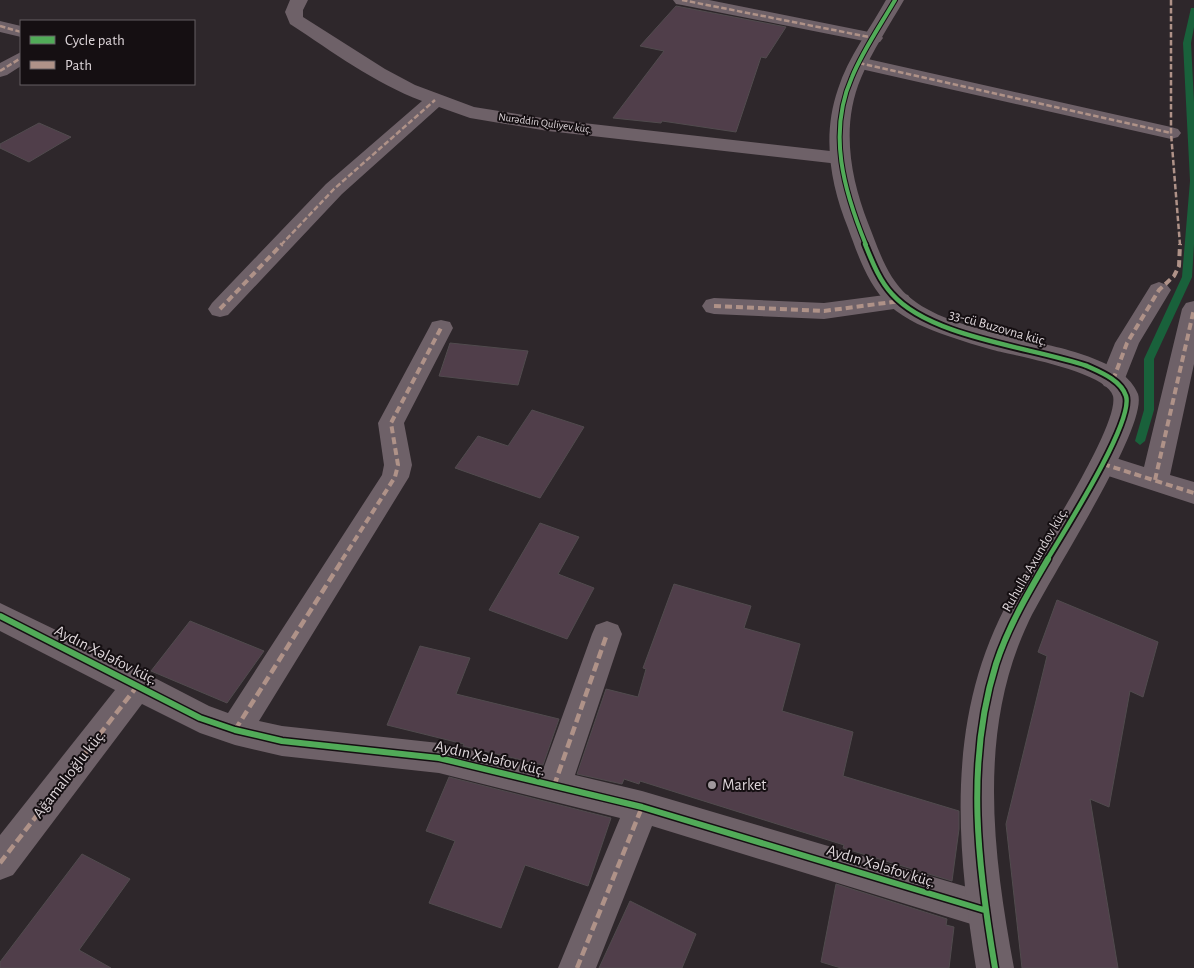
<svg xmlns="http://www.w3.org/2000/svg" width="1194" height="968" font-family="'Alegreya Sans',sans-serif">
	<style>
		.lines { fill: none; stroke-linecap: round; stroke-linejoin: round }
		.stream { fill: #19613b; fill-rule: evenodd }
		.building { fill: #503e4a; stroke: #514b4e }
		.minor { fill: #6e6168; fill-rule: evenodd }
		.tertiary { fill: #6e6168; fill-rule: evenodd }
		.quiet-far2 { stroke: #af9288; stroke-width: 2.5; stroke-dasharray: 5.5 2.5; stroke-linecap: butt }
		.quiet-far1 { stroke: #af9288; stroke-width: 4; stroke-dasharray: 7 4; stroke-linecap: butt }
		.quiet { stroke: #af9288; stroke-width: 4.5; stroke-dasharray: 9 4.5; stroke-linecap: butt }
		.cycleway-far2-casing { stroke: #150f12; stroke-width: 6 }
		.cycleway-far1-casing { stroke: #150f12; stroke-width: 8 }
		.cycleway-casing { stroke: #150f12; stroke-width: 9 }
		.cycleway-far2 { stroke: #51ab58; stroke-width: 4 }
		.cycleway-far1 { stroke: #51ab58; stroke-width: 4.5 }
		.cycleway { stroke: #51ab58; stroke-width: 6 }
		.poi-dot { fill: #a0999d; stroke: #150f12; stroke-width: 2 }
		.labels { text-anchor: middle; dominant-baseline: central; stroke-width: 4; stroke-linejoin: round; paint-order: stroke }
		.far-street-label { font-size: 11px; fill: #ded6da; stroke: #150f12 }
		.street-label { font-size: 14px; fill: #ded6da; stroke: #150f12 }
		.near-street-label { font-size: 16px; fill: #ded6da; stroke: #150f12 }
		.near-poi-label { font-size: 16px; fill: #ded6da; stroke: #150f12; text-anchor: start }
	</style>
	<rect width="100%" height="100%" fill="#2e272b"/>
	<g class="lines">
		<path class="stream" d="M1191 8H1194V27L1191 43 1194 102V244L1192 277 1154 359V410L1145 441 1140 445 1135 441 1144 410V359L1182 277 1190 181 1183 43Z"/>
	</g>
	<path class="building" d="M676 6 786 27 766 58 761 57 736 132 662 121 661 123 613 118 664 51 640 46Z
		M39 123 71 137 29 162 0 148V144Z
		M450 343 528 351 518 385 439 376Z
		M532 410 584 427 540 498 455 468 478 436 508 446Z
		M540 523 579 537 558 574 594 588 567 639 489 610Z
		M674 584 751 606 744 628 800 644 782 711 853 732 843 776 959 811V829L952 881 843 848 844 845 640 781 639 784 624 779 622 784 577 774 606 689 638 697 646 669 643 668Z
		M1057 600 1158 642 1143 697 1130 691 1109 807 1090 799 1118 968H1022L1006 824 1047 656 1038 652Z
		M190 621 264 651 227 703 151 671Z
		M420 646 470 658 456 694 559 719 543 765 463 746 464 744 387 725Z
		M449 777 611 818 588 886 525 865 501 928 429 903 455 841 426 831Z
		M82 854 130 879 79 950 111 968H0V962Z
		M836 884 947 919 946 925 954 927 949 968H841L821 962Z
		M630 901 696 934 682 968H599Z"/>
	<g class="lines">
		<path class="minor" d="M290 0H308L303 10V17L385 69 415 85 474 107 548 119 839 152 846 154 849 158 846 162 839 164 548 131 470 118 439 107 342 194 228 315 220 317 212 315 208 309 212 303 326 184 422 101C374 83 333 52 290 24L285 12Z
			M673 0H709L874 33 880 34 883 38 880 42 874 43 682 5 676 4Z
			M0 21 21 26V37L0 32Z
			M21 52V66L7 75 0 77V63Z
			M859 57 1171 127 1178 129 1181 133 1178 137 1171 139 852 67 850 63 852 59Z
			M1159 282 1167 285 1171 290 1139 343 1122 386 1113 389 1104 386 1100 380 1115 343 1151 285Z
			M900 293 908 295 912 301 908 307 824 319 714 314 706 312 702 306 706 300 714 298 824 303Z
			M1194 301V364L1170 475 1194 482V504L1093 471 1089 464 1093 457 1103 454 1144 467 1182 309 1186 303Z
			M441 320 450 322 453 328 404 423 412 465 409 477 259 721 282 726 439 743 544 767 592 634 596 625 607 621 618 625 622 634 575 775 642 791 984 892 997 897 1002 910 997 923 984 928 652 826 596 968H558L620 818 439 773 282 756 235 745 200 733 142 704 13 875 0 880V835L115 690 0 631V603L149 675 209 706 228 713 382 475 384 465 378 423 429 328 432 322Z"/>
		<path class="tertiary" d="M886 0H904C889 26 872 51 861 78 841 125 850 177 868 223 878 248 887 278 908 296 931 316 965 325 994 333 1032 343 1123 353 1138 394 1149 427 1046 583 1028 623 977 731 993 855 1014 968H976C955 836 945 706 1017 586 1035 556 1120 425 1113 396 1107 372 1016 356 993 350 978 346 963 341 948 336 927 329 906 320 890 306 868 286 858 255 848 228 830 184 822 135 838 89 848 57 870 29 886 0Z"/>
		<path class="quiet-far2" d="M682 0 874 38
			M1171 0V133L1180 245
			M0 26 21 32
			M859 63 1171 133
			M0 71 21 58
			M281 245 334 189 435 100"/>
		<path class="quiet-far1" d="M714 306 824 311 900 301
			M220 309 282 244
			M1113 380 1127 343 1159 290 1174 276 1179 266 1180 244
			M1103 464 1194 493
			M1155 480 1194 309
			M342 560 395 477 398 465 391 423 441 328"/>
		<path class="quiet" d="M235 730 343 559
			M554 786 607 634
			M0 863 138 685
			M577 968 642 807"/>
		<g class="cycleway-far2-casing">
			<path id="cycleway-far2" d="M866 245C844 191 827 133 852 77 863 50 880 26 895 0"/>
		</g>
		<g class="cycleway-far1-casing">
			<path id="cycleway-far1" d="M865 244C872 261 879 280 892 294 931 338 1032 347 1087 366 1100 372 1121 380 1126 396 1134 422 1063 533 1047 560"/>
		</g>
		<g class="cycleway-casing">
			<path id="cycleway" d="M0 616 200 718 235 730 282 741 439 758 642 807 984 910
				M995 968C978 868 965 763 996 664 1008 627 1028 593 1048 559"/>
		</g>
		<use href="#cycleway-far2" class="cycleway-far2"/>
		<use href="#cycleway-far1" class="cycleway-far1"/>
		<use href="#cycleway" class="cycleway"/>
	</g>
	<circle class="poi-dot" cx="712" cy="785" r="5"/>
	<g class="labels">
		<g class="far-street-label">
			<text transform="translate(545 123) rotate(8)">Nurəddin Quliyev küç.</text>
		</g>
		<g class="street-label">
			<text transform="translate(998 328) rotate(16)">33-cü Buzovna küç.</text>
			<text transform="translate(1035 560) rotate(-60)">Ruhulla Axundov küç.</text>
		</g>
		<g class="near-street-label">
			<text transform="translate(106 655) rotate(27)">Aydın Xələfov küç.</text>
			<text transform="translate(490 758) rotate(13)">Aydın Xələfov küç.</text>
			<text transform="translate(69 774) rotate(-52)">Ağamalıoğlu küç.</text>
			<text transform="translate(881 866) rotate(17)">Aydın Xələfov küç.</text>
		</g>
		<g class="near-poi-label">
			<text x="722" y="785">Market</text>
		</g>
	</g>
	<rect x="20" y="20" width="175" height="65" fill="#150f12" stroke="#655f62"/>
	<rect x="30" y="36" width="25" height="8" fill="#51ab58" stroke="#655f62"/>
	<text x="65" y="45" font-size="15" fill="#ded6da">Cycle path</text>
	<rect x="30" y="61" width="25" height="8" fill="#af9288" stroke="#655f62"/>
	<text x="65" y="70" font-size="15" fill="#ded6da">Path</text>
</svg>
